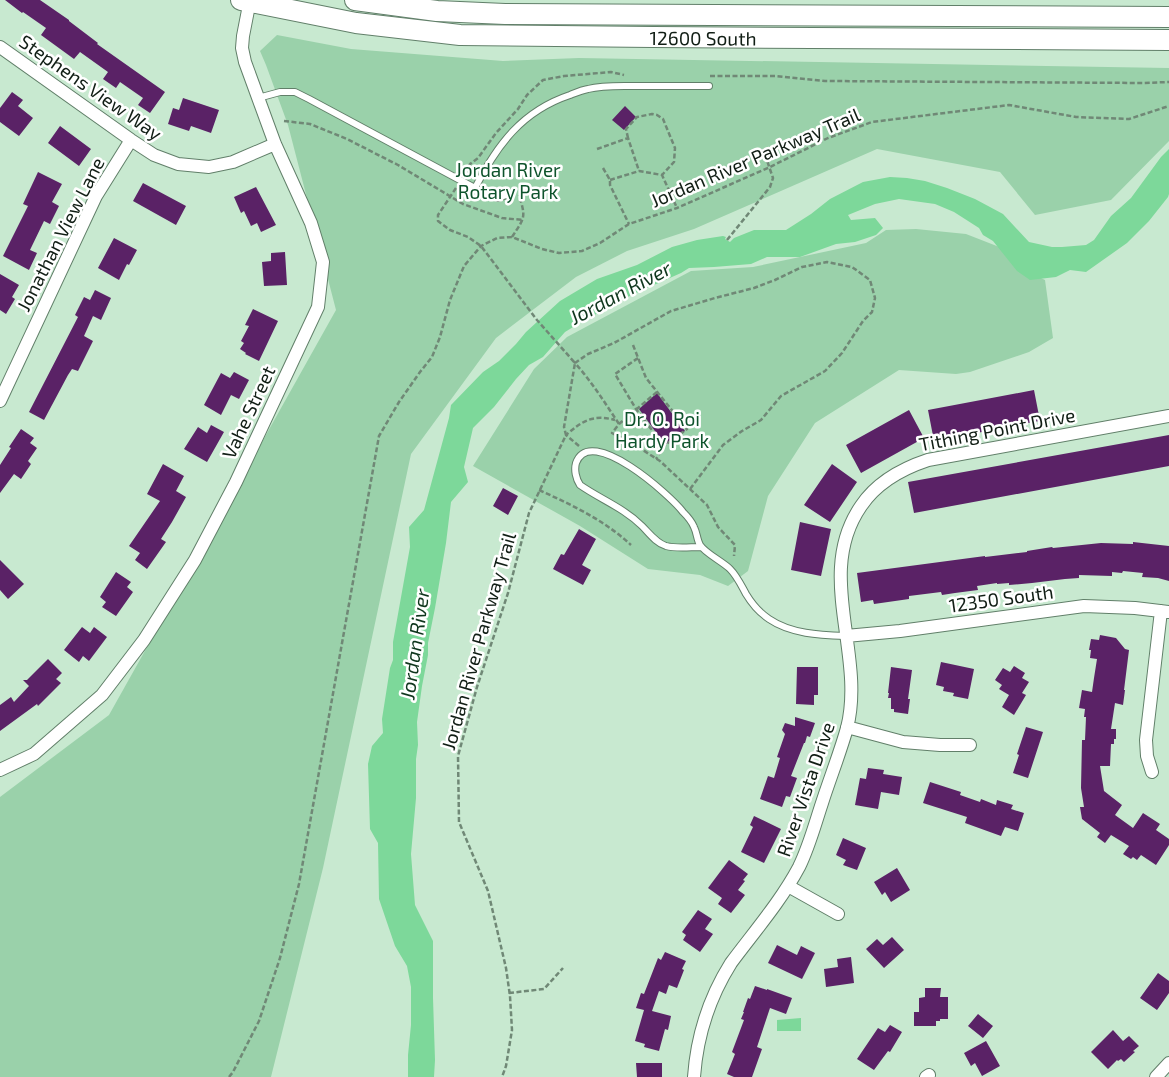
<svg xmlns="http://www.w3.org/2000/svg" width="1169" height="1077" font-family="'Exo 2',sans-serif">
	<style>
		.green { fill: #9ad1aa }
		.water { fill: #7dd89a }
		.building { fill: #5a2266 }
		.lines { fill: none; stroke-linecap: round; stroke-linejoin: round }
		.service-casing { stroke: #617f69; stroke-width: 8 }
		.minor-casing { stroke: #617f69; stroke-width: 14 }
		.primary-casing { stroke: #617f69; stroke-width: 22 }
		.path { stroke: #708876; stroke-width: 2.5; stroke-dasharray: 5 2.5; stroke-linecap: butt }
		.service { stroke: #fff; stroke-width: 6 }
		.minor { stroke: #fff; stroke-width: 12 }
		.primary { stroke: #fff; stroke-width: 20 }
		.labels { text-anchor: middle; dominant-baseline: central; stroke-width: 5; stroke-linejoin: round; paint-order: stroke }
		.street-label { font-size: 19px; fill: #111e15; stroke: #fff }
		.park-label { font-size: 19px; fill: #0e532c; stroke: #fff }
		.water-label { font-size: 20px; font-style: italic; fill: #0f361d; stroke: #fff }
	</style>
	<rect width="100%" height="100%" fill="#c8e9d0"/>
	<path class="green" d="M277 35 351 49 503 61 579 58 1169 68V141L1111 200 1035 215 1000 172 877 149 694 229 627 251 576 277 496 338 411 454 323 868 271 1077H0V797L109 715 336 310 288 125 266 65 260 51Z
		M916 229 966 234 1007 250 1018 267 1045 280 1053 338 1029 352 970 372 956 374 899 370 815 423 768 496 748 571 728 586 700 575 648 569 580 526 473 466 534 369 567 337 691 271 753 267 866 243 886 230Z"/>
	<path class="water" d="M1169 149V194L1168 197 1149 221 1127 243 1086 272 1070 270 1056 277 1030 280 1017 271 993 241 983 235 979 228 954 212 935 204 899 199 875 204 848 215 851 220 875 218 883 228 876 235 855 242 836 244 800 257H767L751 264 714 267 689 268 681 273C648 288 614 301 584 322L583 321 565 332 543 357 529 365 516 379 494 407 473 428 464 467 468 482 451 502 446 543 435 608 428 643V655L422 686 417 722 418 745 416 759V798L411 854 415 905 433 941V998L435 1060 434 1077H408V1055L411 1025V987L407 966 395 946 379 899 378 843 370 829 368 764 372 746 383 733 382 719 390 668 393 660V642L410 547 409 527 424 510 449 418 451 405 483 372 499 361 516 344 526 332 560 301 597 279 637 265 672 247 697 240 723 236 726 237 725 239 730 242 734 238 754 230H786L811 214 830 199 863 182 890 177 907 178 925 181 947 188 975 199 1003 214 1029 242 1052 247H1062L1086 245 1094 240 1111 216 1131 198 1161 157Z
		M801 1018V1031H777V1020Z"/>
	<path class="building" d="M5 0H40L69 20V21L98 43 97 44 165 92 150 113 138 105 143 98 120 82 116 88 103 79 108 72 80 52 74 59 41 35 46 28 23 12 22 13Z
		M12 92 23 100 18 106 33 118 19 136 0 122V108Z
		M183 98 219 110 211 133 191 126 189 131 168 124 173 108 179 110Z
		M625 106 636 117 624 130 612 120Z
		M60 126 91 149 79 166 48 143Z
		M38 172 62 184 52 202 59 206 50 224 44 221 30 250 37 253 29 270 3 256 28 206 23 204Z
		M143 183 186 206 176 225 133 201Z
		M256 187 276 225 261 232 257 223 251 226 244 211 241 213 234 197Z
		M114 238 137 250 129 265 127 264 119 280 98 268Z
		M285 252 287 285 264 286 262 262 271 261V253Z
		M0 274 19 285 12 297 15 299 6 314 0 310Z
		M95 290 111 298 101 320 93 316 84 336 93 341 78 371 72 369 68 375 44 420 29 412 78 317 75 315 84 297 90 300Z
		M253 309 278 321 259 361 245 354 246 353 240 349 244 343 241 341 249 326 245 325Z
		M234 372 249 380 239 399 231 395 221 415 204 405 221 373 230 378Z
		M1034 390 1040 421 982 431V432L934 441 928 410Z
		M657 393 685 431 665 445 639 409Z
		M909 410 924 438 861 473 846 445Z
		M211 425 224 432 207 462 184 449 198 427 207 433Z
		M21 429 34 438 30 443 37 448 28 461 31 464 21 479 14 474 0 493V465L11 448 9 447Z
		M1169 435V466L914 513 908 482Z
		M163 464 184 476 176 491 186 497 172 522 161 539 166 542 147 569 135 560 140 553 129 546 160 501 147 494Z
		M832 464 857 482 830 522 804 505Z
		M503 488 518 496 508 515 493 506Z
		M800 522 831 529 821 576 791 570Z
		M579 529 596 539 582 565 591 570 583 585 553 569 561 554 564 555Z
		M1133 542 1169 546V581L1158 578 1142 577 1143 573 1123 571 1122 573 1112 572V576L1079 575V578L1065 579 1032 583 1009 585V583L997 584V583L977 586 978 590 955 593 942 595 941 592 909 596V599L874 604 873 600 861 602 857 573 985 556V557L1027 552V551L1052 547 1053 548 1101 543 1133 544Z
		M0 560 24 584 8 599 0 590Z
		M116 572 131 582 127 587 133 592 116 616 102 607 106 602 100 597Z
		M82 627 90 633 94 627 107 637 89 661 83 656 79 662 64 650Z
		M1100 635 1116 638 1125 649 1129 650 1124 690H1125L1123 705 1115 703 1111 729H1116V739H1114V744H1111L1110 766H1100L1104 791 1122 805 1115 815 1133 828 1143 813 1160 824 1156 830 1169 839V845L1156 865 1141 855 1137 860 1133 857 1131 859 1123 854 1129 846 1111 835 1105 843 1097 837 1100 833 1082 819 1080 807H1084L1081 788 1082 740H1085L1086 717H1084L1085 709 1079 708 1082 690 1092 692 1094 678 1097 659 1090 658 1091 650H1089L1091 639 1099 640Z
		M48 659 62 673 56 679 61 683 38 706 37 704 0 731V705L11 697 14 702 29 686 23 680H27Z
		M941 662 974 669 968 699 953 696 954 693 943 691 944 687 936 685Z
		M1014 666 1025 673 1022 678 1029 682 1022 693 1026 695 1014 715 1002 707 1009 695 999 689 1002 685 995 680 1003 668 1010 672Z
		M797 667H818V695H814V705L796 704Z
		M891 667 912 670 908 699H910L908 714 894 712V709H891V698H888L889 693H888Z
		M795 717 815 723 810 737 807 736 805 743H804L791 776 797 778 790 797 786 796 782 807 760 799 768 776 774 778 780 758 777 757 785 734 782 730 785 723 795 726Z
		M1026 727 1043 732 1028 778 1013 773 1019 755 1017 754Z
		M868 768 884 770 883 774 902 777 899 795 881 792 878 809 855 805 860 778 866 779Z
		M930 782 961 792 960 795 980 802 981 799 996 805 997 800 1013 805 1011 809 1024 813 1018 831 1005 827 1001 836 965 823 967 817 923 803Z
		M754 816 781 829 764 863 741 852 753 827 750 825Z
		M843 838 866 848 857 870 843 865 846 860 836 855Z
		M729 860 748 874 743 880 745 881 738 890 745 895 731 913 718 904 722 898 708 888Z
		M897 868 910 890 891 902 885 892 882 895 874 882Z
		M698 910 712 919 705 929 713 934 700 952 683 940 686 935 682 932Z
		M892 937 904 950 884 968 866 949 877 939 883 945Z
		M777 945 797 955 801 946 815 953 802 979 768 963Z
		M665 952 686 961 682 969 684 970 677 988 669 985 666 994 659 991 652 1011 671 1016 668 1030 665 1029 659 1051 644 1047 645 1044 635 1041 644 1010 636 1008 641 993 644 994 658 958 661 960Z
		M851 957 854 983 826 987 824 969 838 967 837 959Z
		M1158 973 1169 981V993L1157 1010 1140 998Z
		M755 986 767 990V989L792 998 786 1014 770 1008 757 1047 762 1049 752 1077H734L727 1074 735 1054 732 1052 744 1020 741 1019 744 1012H743L748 998 750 999Z
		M925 988H941L940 997H948V1019H940V1021H936V1026H914V1012H919V998L925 997Z
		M978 1014 993 1026 983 1038 968 1026Z
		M890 1025 902 1032 890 1052 888 1051 874 1070 857 1059 878 1028 885 1032Z
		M1113 1030 1123 1041 1129 1036 1139 1046 1133 1051 1135 1052 1124 1062 1121 1059 1118 1061 1117 1060 1108 1069 1091 1052Z
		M986 1041 1000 1066 982 1076 975 1063 971 1066 964 1053Z
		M636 1063H662V1077H637Z"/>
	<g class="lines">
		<g class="service-casing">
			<path id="service" d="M258 98 280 92H295L309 99 486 194 498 198 509 194
				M475 188C497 145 522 111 570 95 575 93 582 90 588 89 603 85 621 86 637 86 661 86 685 86 709 86
				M701 547C690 547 677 549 666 546 656 543 649 533 642 526 624 508 600 499 580 485 576 479 574 470 576 463 590 423 671 496 683 512 687 516 692 522 694 527 697 533 697 540 700 545 705 553 723 562 730 569 737 576 741 585 746 594 752 604 760 613 769 619 791 634 820 635 846 636"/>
		</g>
		<g class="minor-casing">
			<path id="minor" d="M0 47 131 140 154 155 178 164 209 167 233 162 275 144
				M0 401 96 196 131 140
				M846 636 900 631 1084 606 1135 608 1169 612
				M847 727 903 742 940 745H970
				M0 770 34 754 102 695 144 640 195 560 236 482 318 307 323 262 311 223 275 144 245 62 242 48 243 36 250 0
				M1152 772 1147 756 1146 740 1161 611
				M788 886 838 914
				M694 1077C697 1035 709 998 731 963 754 932 781 901 799 867 809 847 815 824 822 803 830 778 840 753 847 728 866 654 814 574 861 506 877 482 901 469 928 460L1169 416
				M926 1077 929 1075
				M1156 1077 1169 1063"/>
		</g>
		<g class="primary-casing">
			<g id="primary">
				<path id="s1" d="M241 0 356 23 460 35 653 37 1169 40"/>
				<path d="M355 0 437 11 505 14 1169 17"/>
			</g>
		</g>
		<path class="path" d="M710 76H775L825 81 1144 83 1169 82
			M284 121 310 124 347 139 398 165 463 204 502 218 523 220
			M628 138 626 129 637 117 652 114 657 115 663 119 675 148 674 162 662 175
			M597 149 628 138 639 171
			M603 168 610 180V185L629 224
			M465 173 470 164 478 158 496 133 518 109 527 95 543 80 564 76 611 72 624 75
			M610 180 639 171 662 175 677 208
			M456 188 438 215V221L450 230 468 237 481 246 537 320 575 363 564 427 566 435 529 513 508 593 477 687 458 756 459 822 488 891 506 968 510 996 512 1030 506 1066 502 1077
			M512 237C525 217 526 218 519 195
			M727 240 770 187 773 178 763 149
			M633 345 646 378 687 429 664 446 656 459
			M638 358 615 374 636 409 664 446
			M657 392 619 424 612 433 635 445 660 461 707 505 718 527 735 545 734 556
			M619 424C605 403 592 382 575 363L588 354 614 343 671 311 715 298 754 288 775 280 802 267 827 262 852 267 870 280 875 298 872 312 863 321 842 353 825 371 781 396 761 420 742 431 723 445 690 489
			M579 446 566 435C582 421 593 414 615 420
			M539 490C572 505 604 520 631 545
			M509 993 544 989 563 968
			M229 1077 233 1072 259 1021 280 958 299 884 379 436 399 402 420 372 432 357 440 337 450 300 464 266 481 246 497 238 512 237 542 249 559 253 582 251 600 243 629 224 677 208 770 167 828 138 872 122 1009 105 1076 117 1129 119 1169 106"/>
		<use href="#service" class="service"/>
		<use href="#minor" class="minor"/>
		<use href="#primary" class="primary"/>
	</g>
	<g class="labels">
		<g class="street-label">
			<text stroke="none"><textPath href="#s1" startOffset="465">12600 South</textPath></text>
			<text transform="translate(91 87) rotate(35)">Stephens View Way</text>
			<text transform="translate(755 157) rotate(-23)">Jordan River Parkway Trail</text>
			<text transform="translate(60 234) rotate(-63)">Jonathan View Lane</text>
			<text transform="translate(248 412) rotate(-65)">Vahe Street</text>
			<text transform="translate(997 429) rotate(-11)">Tithing Point Drive</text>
			<text transform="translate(1001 598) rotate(-8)">12350 South</text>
			<text transform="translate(478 641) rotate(-74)">Jordan River Parkway Trail</text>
			<text transform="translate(805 789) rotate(-71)">River Vista Drive</text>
		</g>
		<g class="park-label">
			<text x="508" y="169">Jordan River<tspan x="508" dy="22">Rotary Park</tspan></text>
			<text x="662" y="418">Dr. O. Roi<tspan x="662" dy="22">Hardy Park</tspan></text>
		</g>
		<g class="water-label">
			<text transform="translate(620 292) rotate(-28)">Jordan River</text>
			<text transform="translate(414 644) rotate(-82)">Jordan River</text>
		</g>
	</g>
</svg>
